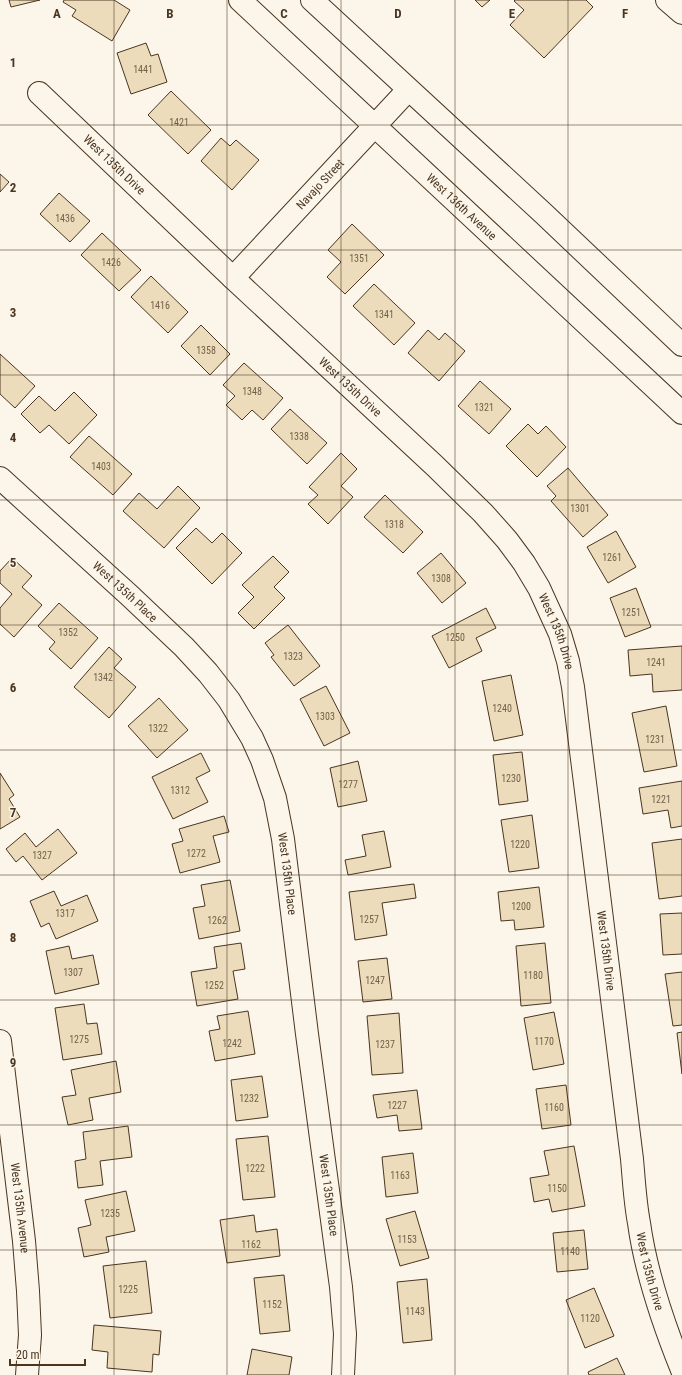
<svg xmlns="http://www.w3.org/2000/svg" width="682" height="1375" font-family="'Roboto Condensed',sans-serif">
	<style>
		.building { fill: #ecdcbc; stroke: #4a3520 }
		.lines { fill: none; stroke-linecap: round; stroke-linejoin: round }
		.minor-casing { stroke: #4a3520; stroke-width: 24 }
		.secondary-casing { stroke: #4a3520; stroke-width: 24 }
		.minor { stroke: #fbf6e9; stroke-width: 22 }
		.secondary { stroke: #fbf6e9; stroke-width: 22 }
		.grid { fill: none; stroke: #4a3520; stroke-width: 1; stroke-opacity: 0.55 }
		.labels { text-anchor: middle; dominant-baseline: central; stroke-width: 3; stroke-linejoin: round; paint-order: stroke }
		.number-label { font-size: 10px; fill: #725f47 }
		.street-label { font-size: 12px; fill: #4a3520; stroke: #fbf6e9 }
		.grid-label { font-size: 13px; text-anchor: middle; font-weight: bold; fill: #4a3520; stroke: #fbf6e9; stroke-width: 3; stroke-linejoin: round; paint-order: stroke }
	</style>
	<rect width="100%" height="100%" fill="#fbf6e9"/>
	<path class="building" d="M9 0H40L11 7Z
		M64 0H114L130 10 112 41 72 16 76 10 63 2Z
		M475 0H490L482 7Z
		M515 0H586L593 7 544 58 510 25 524 10 514 1Z
		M146 43 151 56 158 54 167 82 131 94 117 53Z
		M171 91 211 130 188 154 148 115Z
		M221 138 230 146 236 140 259 160 232 190 201 161Z
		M0 174 9 182 0 192Z
		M59 193 90 221 70 242 40 214Z
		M352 224 384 255 345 294 327 277 341 262 328 250Z
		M102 233 141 270 119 291 81 255Z
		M151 276 188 312 168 333 131 297Z
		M374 284 415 323 394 345 353 306Z
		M201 325 230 354 210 375 181 346Z
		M428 330 439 340 445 333 465 351 439 381 408 353Z
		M0 354 35 386 15 408 0 394Z
		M244 363 283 398 263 420 252 410 242 420 226 405 235 396 223 385Z
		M480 381 511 409 489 434 458 406Z
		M74 392 97 415 69 444 49 425 40 433 21 414 39 396 55 411Z
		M290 409 327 443 307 464 271 429Z
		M528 424 538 434 546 426 566 447 537 477 506 446Z
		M89 436 132 474 113 495 70 457Z
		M341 453 357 469 341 486 353 497 328 524 308 504 318 495 309 487Z
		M568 468 608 515 583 537 551 501 556 496 547 486Z
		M178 486 200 508 164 548 123 511 139 493 157 509Z
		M385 495 423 532 403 553 364 517Z
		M196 528 212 543 222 533 242 553 212 584 176 548Z
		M616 531 636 567 608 583 587 547Z
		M441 553 466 583 442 603 417 573Z
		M273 556 289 572 274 587 285 598 254 629 238 613 254 597 242 585Z
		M12 558 32 576 22 587 42 605 14 637 0 624V608L12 594 0 583V571Z
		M636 588 651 627 625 637 610 598Z
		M59 603 98 638 71 669 49 649 55 642 38 626Z
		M486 608 496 628 476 638 482 651 449 668 432 636Z
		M288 625 320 666 294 686 271 657 274 655 265 643Z
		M682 646V690L653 692 652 674 630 676 628 650Z
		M109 647 122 659 114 668 136 687 109 718 74 687Z
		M511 675 523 735 494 741 482 681Z
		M326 686 350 733 324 746 300 699Z
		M159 698 188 730 157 758 128 726Z
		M666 706 677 766 644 772 632 713Z
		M522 752 528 801 499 805 493 755Z
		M201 753 210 771 196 778 208 802 173 819 152 777Z
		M358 761 367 801 338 807 330 768Z
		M0 773 14 795 9 799 20 817 0 829Z
		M682 781V826L671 828 668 810 643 814 639 788Z
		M532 815 539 868 509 872 501 820Z
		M224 816 229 832 213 836 220 862 180 873 172 844 183 841 179 829Z
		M58 829 77 853 42 880 23 856 16 862 6 849 25 833 36 847Z
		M384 831 391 867 348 875 345 860 366 856 362 835Z
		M682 839V896L659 899 652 843Z
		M230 880 240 931 199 939 193 908 205 906 201 885Z
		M414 884 416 898 382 903 387 935 355 940 349 892Z
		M539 887 544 927 515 930 514 920 501 921 498 892Z
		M54 891 61 906 87 895 98 921 56 939 49 923 41 927 30 901Z
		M682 913V954L663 955 660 914Z
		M241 943 245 969 233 971 238 999 197 1006 191 972 217 968 214 947Z
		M545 943 551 1003 521 1006 516 946Z
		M69 946 72 959 93 955 99 984 55 994 46 951Z
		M387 958 392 999 363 1002 358 961Z
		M682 972V1025L673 1026 665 974Z
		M84 1004 87 1024 97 1023 102 1054 63 1060 55 1008Z
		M248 1011 255 1054 215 1061 209 1031 220 1029 217 1016Z
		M554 1012 564 1064 533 1070 524 1018Z
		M399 1013 403 1073 372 1075 367 1016Z
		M682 1032V1074L677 1033Z
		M116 1061 121 1092 89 1098 93 1120 68 1125 62 1097 76 1095 71 1070Z
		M262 1076 268 1117 236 1121 231 1080Z
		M566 1085 571 1125 542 1129 536 1089Z
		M417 1090 422 1129 399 1131 397 1115 377 1118 373 1095Z
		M128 1126 132 1157 100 1161 103 1185 78 1188 75 1161 86 1159 83 1132Z
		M268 1136 275 1197 243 1200 236 1139Z
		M574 1146 585 1206 552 1212 549 1199 534 1202 530 1178 549 1175 544 1151Z
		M413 1153 418 1193 386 1197 382 1157Z
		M126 1191 135 1231 106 1237 109 1252 84 1257 78 1228 91 1225 85 1200Z
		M415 1211 429 1258 400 1266 386 1219Z
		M254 1215 256 1232 277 1229 280 1256 227 1263 220 1220Z
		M584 1230 588 1269 557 1272 553 1233Z
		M146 1261 152 1313 110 1318 103 1266Z
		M284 1275 290 1331 260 1334 254 1278Z
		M427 1279 432 1340 403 1343 397 1282Z
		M594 1288 614 1336 585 1348 566 1300Z
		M94 1325 161 1331 159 1355 153 1354 152 1372 107 1368 108 1352 92 1350Z
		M252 1349 292 1357 289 1375H247Z
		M617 1358 625 1375H589L588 1372Z"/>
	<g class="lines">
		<g class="minor-casing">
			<g id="minor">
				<path d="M667 0 682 13"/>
				<path id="s1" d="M39 93 233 278 435 466 483 513 507 540 524 563 539 588 560 634 568 661 573 687 632 1159C634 1181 635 1202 639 1223 646 1274 663 1323 682 1370"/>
				<path id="s2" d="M233 278 408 90"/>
				<path id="s3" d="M0 478 129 595 184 647 208 673 229 700 252 738 262 760 275 798 283 839 307 1034 341 1287 345 1334 343 1375"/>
				<path id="s4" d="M0 1041 24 1241 28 1291 30 1335 27 1375"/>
			</g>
		</g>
		<g class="secondary-casing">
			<g id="secondary">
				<path id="s5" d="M240 0 682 413"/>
				<path d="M312 0 544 214 682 345"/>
			</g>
		</g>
		<use href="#minor" class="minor"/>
		<use href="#secondary" class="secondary"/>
	</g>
	<path class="grid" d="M114 0V1375M227 0V1375M341 0V1375M455 0V1375M568 0V1375M0 125H682M0 250H682M0 375H682M0 500H682M0 625H682M0 750H682M0 875H682M0 1000H682M0 1125H682M0 1250H682"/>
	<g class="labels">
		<g class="number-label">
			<text x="143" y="69">1441</text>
			<text x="179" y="122">1421</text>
			<text x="65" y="218">1436</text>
			<text x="359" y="258">1351</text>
			<text x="111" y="262">1426</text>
			<text x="160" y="305">1416</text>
			<text x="384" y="314">1341</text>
			<text x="206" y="350">1358</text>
			<text x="252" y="391">1348</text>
			<text x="484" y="407">1321</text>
			<text x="299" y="436">1338</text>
			<text x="101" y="466">1403</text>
			<text x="580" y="508">1301</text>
			<text x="394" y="524">1318</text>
			<text x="612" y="557">1261</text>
			<text x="441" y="578">1308</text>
			<text x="631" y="612">1251</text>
			<text x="68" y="632">1352</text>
			<text x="455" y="637">1250</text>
			<text x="293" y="656">1323</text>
			<text x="656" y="662">1241</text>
			<text x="103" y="677">1342</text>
			<text x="502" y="708">1240</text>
			<text x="325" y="716">1303</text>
			<text x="158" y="728">1322</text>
			<text x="655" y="739">1231</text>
			<text x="511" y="778">1230</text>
			<text x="348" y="784">1277</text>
			<text x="180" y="790">1312</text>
			<text x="661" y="799">1221</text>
			<text x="520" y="844">1220</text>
			<text x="196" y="853">1272</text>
			<text x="42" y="855">1327</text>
			<text x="521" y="906">1200</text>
			<text x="65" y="913">1317</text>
			<text x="369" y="919">1257</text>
			<text x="217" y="920">1262</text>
			<text x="73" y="972">1307</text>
			<text x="533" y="975">1180</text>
			<text x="375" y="980">1247</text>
			<text x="214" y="985">1252</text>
			<text x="79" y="1039">1275</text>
			<text x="544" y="1041">1170</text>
			<text x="232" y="1043">1242</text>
			<text x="385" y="1044">1237</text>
			<text x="249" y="1098">1232</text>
			<text x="397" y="1105">1227</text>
			<text x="554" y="1107">1160</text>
			<text x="255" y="1168">1222</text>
			<text x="400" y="1175">1163</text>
			<text x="557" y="1188">1150</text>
			<text x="110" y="1213">1235</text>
			<text x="407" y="1239">1153</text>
			<text x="251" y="1244">1162</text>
			<text x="570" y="1251">1140</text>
			<text x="128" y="1289">1225</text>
			<text x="272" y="1304">1152</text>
			<text x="415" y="1311">1143</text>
			<text x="590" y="1318">1120</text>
		</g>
		<g class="street-label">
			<text stroke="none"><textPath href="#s1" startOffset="104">West 135th Drive</textPath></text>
			<text stroke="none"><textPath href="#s2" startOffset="128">Navajo Street</textPath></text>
			<text stroke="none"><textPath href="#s5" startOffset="303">West 136th Avenue</textPath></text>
			<text stroke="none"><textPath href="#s1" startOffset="428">West 135th Drive</textPath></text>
			<text stroke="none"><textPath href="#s3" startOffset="169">West 135th Place</textPath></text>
			<text stroke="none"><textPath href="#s1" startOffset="752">West 135th Drive</textPath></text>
			<text stroke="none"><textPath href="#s3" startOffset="505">West 135th Place</textPath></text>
			<text stroke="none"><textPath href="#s1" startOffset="1076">West 135th Drive</textPath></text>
			<text stroke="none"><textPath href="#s3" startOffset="829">West 135th Place</textPath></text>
			<text stroke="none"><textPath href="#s4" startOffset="168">West 135th Avenue</textPath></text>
			<text stroke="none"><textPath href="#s1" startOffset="1400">West 135th Drive</textPath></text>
		</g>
	</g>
	<g class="grid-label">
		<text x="57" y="18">A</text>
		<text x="170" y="18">B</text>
		<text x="284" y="18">C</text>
		<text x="398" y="18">D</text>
		<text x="512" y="18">E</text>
		<text x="625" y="18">F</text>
		<text x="13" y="67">1</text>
		<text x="13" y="192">2</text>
		<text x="13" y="317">3</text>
		<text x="13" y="442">4</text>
		<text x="13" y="567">5</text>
		<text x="13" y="692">6</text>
		<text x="13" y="817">7</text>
		<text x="13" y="942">8</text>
		<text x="13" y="1067">9</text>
	</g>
	<path d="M10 1359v6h75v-6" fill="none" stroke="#4a3520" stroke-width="2"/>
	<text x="16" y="1359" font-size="12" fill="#4a3520" stroke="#fbf6e9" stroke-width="3" paint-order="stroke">20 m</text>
</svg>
